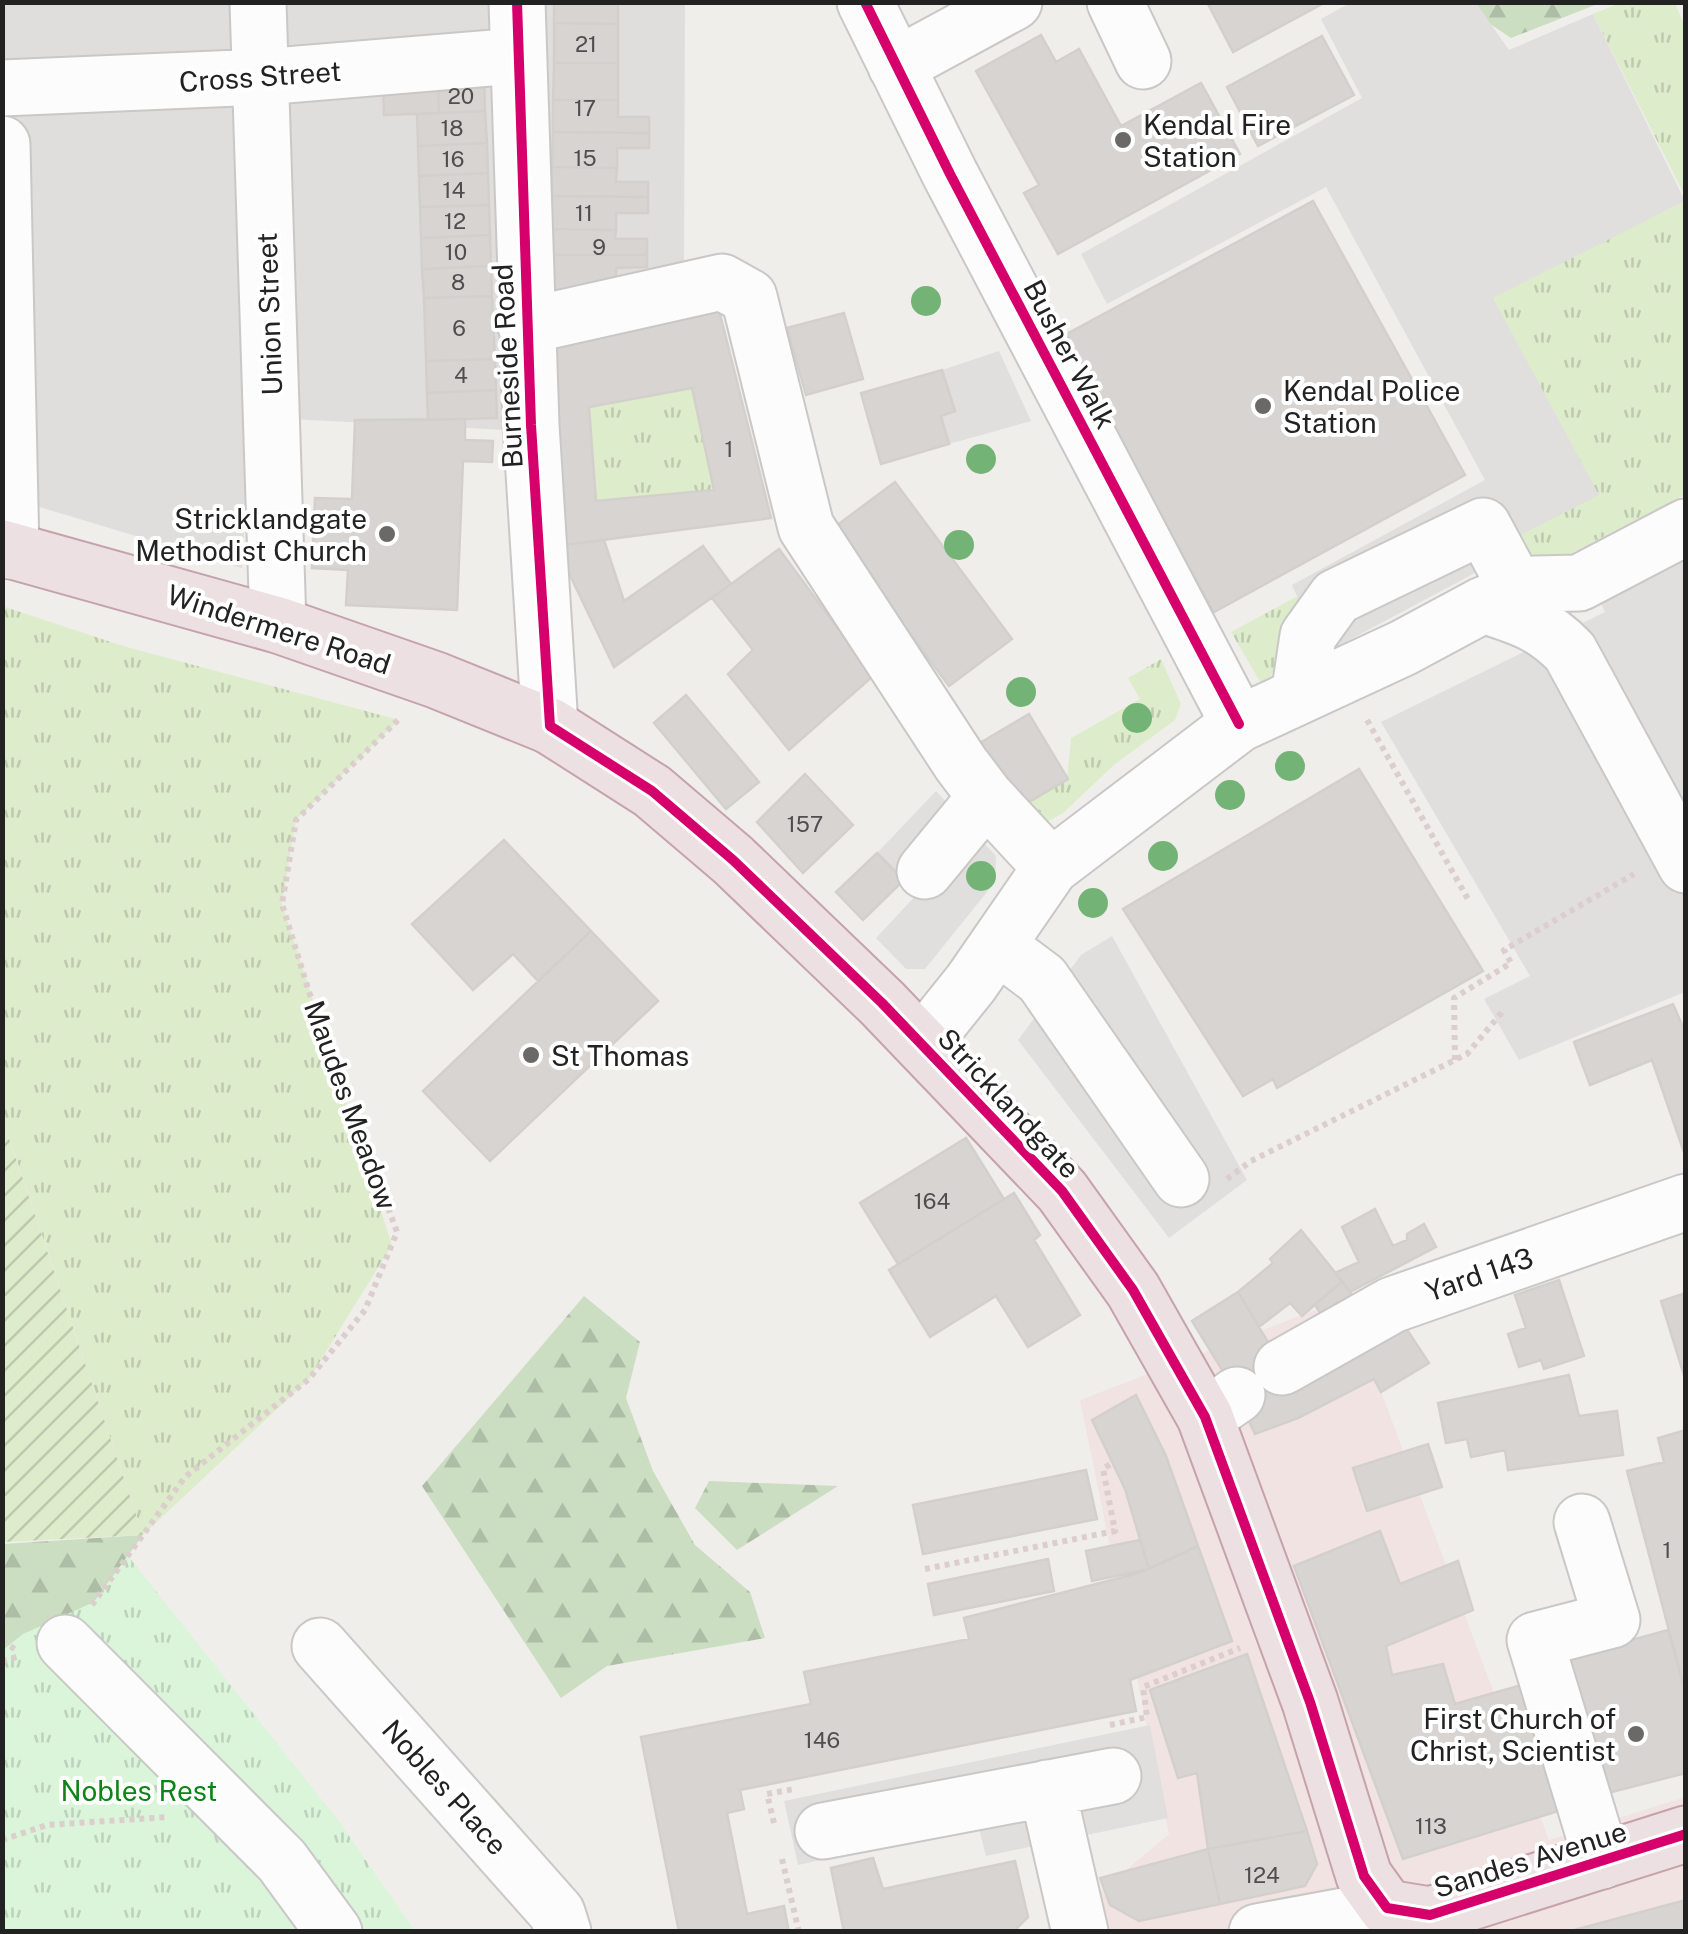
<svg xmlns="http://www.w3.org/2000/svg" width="1688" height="1934" font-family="'Public Sans',sans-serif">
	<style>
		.residential { fill: #dfdedc }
		.commercial { fill: #f1e3e1 }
		.grass { fill: url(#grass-tufts) }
		.forest { fill: url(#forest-firs) }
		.park { fill: url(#park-tufts) }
		.garden { fill: url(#garden-furrows) }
		.parking { fill: #e0dfde }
		.building { fill: #d7d4d2; stroke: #d3d0cc; stroke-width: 2.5; fill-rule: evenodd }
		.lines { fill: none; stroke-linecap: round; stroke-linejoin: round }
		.minor-casing { stroke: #c9c8c7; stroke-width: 59 }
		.highway-casing { stroke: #c5a2ac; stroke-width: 59 }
		.path { stroke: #dccecd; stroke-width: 6; stroke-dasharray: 5 5; stroke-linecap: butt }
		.minor { stroke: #fdfcfc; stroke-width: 55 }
		.highway { stroke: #ece0e2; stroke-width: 55 }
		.cycleway-casing { stroke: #fff; stroke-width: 16 }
		.cycleway { stroke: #d6006c; stroke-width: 10 }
		.tree { fill: #73b476 }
		.poi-dot { fill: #6a6968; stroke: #fff; stroke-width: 4 }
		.labels { text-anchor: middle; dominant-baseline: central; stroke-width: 8; stroke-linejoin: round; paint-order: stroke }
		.number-label { font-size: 22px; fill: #4f4e4e }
		.street-label { font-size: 28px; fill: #222; stroke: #fff }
		.poi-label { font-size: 28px; fill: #222; stroke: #fff; text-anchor: start }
		.park-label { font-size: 28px; fill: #0c8416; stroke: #fff }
	</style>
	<defs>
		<pattern id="grass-tufts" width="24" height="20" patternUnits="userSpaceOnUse" patternTransform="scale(2.5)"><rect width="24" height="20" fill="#ddeccb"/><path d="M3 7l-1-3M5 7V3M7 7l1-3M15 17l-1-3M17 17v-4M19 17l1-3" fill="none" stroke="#bdcaae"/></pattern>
		<pattern id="forest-firs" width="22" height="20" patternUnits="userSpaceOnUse" patternTransform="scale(2.5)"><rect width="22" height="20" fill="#cbdec1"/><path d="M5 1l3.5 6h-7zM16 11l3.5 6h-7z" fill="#aebea6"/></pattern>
		<pattern id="park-tufts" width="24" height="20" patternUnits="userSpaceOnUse" patternTransform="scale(2.5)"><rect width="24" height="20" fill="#daf5da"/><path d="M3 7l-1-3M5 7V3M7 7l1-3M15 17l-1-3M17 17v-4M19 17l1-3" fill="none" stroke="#bbd2bb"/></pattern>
		<pattern id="garden-furrows" width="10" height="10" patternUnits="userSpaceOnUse" patternTransform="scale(2.5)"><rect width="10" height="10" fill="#ddeccb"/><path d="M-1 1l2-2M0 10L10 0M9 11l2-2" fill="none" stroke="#bdcaae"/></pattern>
	</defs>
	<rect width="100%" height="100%" fill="#f0eeeb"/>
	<path class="residential" d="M2 3H685L684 270 506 430 251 417 242 568 3 496Z"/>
	<path class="commercial" d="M1346 1298 1549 1840 1685 1797V1931L1052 1932 1169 1834 1080 1400Z"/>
	<path class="grass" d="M1620 3H1675L1685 27V196L1593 14Z
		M1685 201V495L1530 574 1511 540 1492 297Z
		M692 388 714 490 596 501 589 407Z
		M1307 591 1265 690 1231 632Z
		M2 606 123 646 399 720 296 820 282 904 392 1245 309 1379 143 1535 3 1119Z
		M1161 659 1181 704 1175 720 1115 764 1063 813 1043 824 1014 811 1067 779 1071 738 1140 699 1128 678Z"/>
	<path class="forest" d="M1459 3H1600L1511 38Z
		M584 1296 640 1342 626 1398 653 1471 695 1545 750 1592 765 1638 607 1666 561 1698 422 1486Z
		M709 1481 838 1486 737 1550 695 1508Z
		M143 1535 78 1624 3 1676V1544Z"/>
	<path class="park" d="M128 1556 338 1820 415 1931 3 1932V1650L23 1634 94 1602Z"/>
	<path class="garden" d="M3 1119 9 1138 143 1535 3 1542Z"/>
	<path class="parking" d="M1350 3H1476L1509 50 1593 14 1685 201 1493 298 1599 495 1511 540 1490 565 1323 654 1292 585 1485 480 1326 187 1107 304 1081 254 1362 98 1321 19Z
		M999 351 1031 421 949 444 941 416 954 411 942 370Z
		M1685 546V992L1519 1060 1484 999 1530 976 1381 722 1605 612 1597 594Z
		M936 791 996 856 995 882 925 969H906L876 938 918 893 877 853Z
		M1112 936 1247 1180 1169 1238 1018 1040 1081 955Z
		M1150 1725 1168 1818 986 1856 978 1825 798 1865 784 1801Z"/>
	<path class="building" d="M554 2H618V24L554 23Z
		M1207 2H1326L1233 52Z
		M554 23 618 24V63H554Z
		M1041 35 1056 62 1079 49 1121 126 1201 83 1240 154 1058 254 1024 193 1039 185 976 71Z
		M1322 36 1354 95 1258 146 1227 87Z
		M554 63H618V100H553Z
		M484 80 485 111 439 113 438 81Z
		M438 81 439 113 384 115 383 83Z
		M553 100H618V117H649V133L553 132Z
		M485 111 487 143 418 146 417 114Z
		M553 132 649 133V148H617V168L552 167Z
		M487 143 488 173 419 176 418 146Z
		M552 167 617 168 616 182H648V197L552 196Z
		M488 173 489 205 420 207 419 176Z
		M552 196 648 197V213H616V230L551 229Z
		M1313 201 1465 475 1214 612 1061 337Z
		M489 205 490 235 421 238 420 207Z
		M551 229 616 230 615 239H647V255H551Z
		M490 235 491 266 422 269 421 238Z
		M551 255H647V267L616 268V279L551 297Z
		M491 266 492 296 424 298 422 269Z
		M492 296 495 359 426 361 424 298Z
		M718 306 771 518 556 546 540 345ZM692 388 714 490 596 501 589 407Z
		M844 313 863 379 806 395 787 328Z
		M495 359 496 390 427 393 426 361Z
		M942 370 955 411 941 416 949 444 881 464 861 393Z
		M496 390 497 418 428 420 427 393Z
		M465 419V440L493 441 492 462 463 461 457 610 346 605 348 570 312 568 315 498 352 499 355 420Z
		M895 482 1012 639 949 686 832 529Z
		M604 540 624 601 703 546 731 584 614 667 556 546Z
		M779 549 873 676 789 750 728 674 753 650 712 598Z
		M686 695 759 782 726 809 654 723Z
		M1029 714 1068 779 1014 811 975 746Z
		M1359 769 1483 971 1277 1088 1273 1079 1243 1096 1123 909Z
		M805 774 853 825 803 873 757 822Z
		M504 840 591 931 538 981 513 954 473 990 412 924Z
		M877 853 904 880 863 920 836 892Z
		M591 931 658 1001 490 1161 423 1091Z
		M1673 1004 1686 1034V1158L1652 1060 1590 1085 1574 1042Z
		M966 1138 1004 1199 898 1264 860 1203Z
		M1014 1193 1040 1235 1034 1240 1080 1315 1028 1347 996 1296 930 1337 889 1270Z
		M1375 1209 1393 1246 1407 1240V1234L1424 1224 1436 1247 1350 1292 1335 1273 1359 1262 1342 1227Z
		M1301 1230 1342 1281 1302 1316 1290 1303 1259 1327 1238 1292 1273 1263 1270 1259Z
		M1559 1280 1584 1356 1544 1369 1541 1360 1519 1367 1508 1334 1526 1328 1515 1295Z
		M1342 1281 1363 1310 1331 1329 1315 1305Z
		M1238 1292 1278 1359 1232 1386 1192 1321Z
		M1686 1293V1382L1661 1301Z
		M1396 1313 1429 1363 1381 1392 1374 1379 1298 1418 1255 1434 1232 1386 1278 1359Z
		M1569 1375 1579 1416 1617 1411 1623 1455 1508 1470 1505 1450 1471 1457 1467 1439 1446 1443 1438 1403Z
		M1136 1395 1166 1456 1198 1546 1149 1569 1125 1489 1092 1420Z
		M1686 1430V1695L1627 1471 1664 1462 1658 1438Z
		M1428 1444 1442 1487 1367 1511 1353 1468Z
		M1086 1470 1097 1519 923 1554 913 1505Z
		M1380 1531 1400 1584 1458 1561 1473 1610 1386 1646 1392 1675 1443 1664 1455 1704 1525 1684 1565 1809 1403 1859 1294 1566Z
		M1140 1540 1149 1569 1092 1581 1086 1551Z
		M1198 1546 1232 1641 1130 1680 1136 1711 740 1790 744 1809 727 1813 747 1914 784 1906 789 1932H679L641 1737 811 1704 804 1672 969 1639 964 1618 1139 1573Z
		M1048 1559 1054 1591 934 1615 928 1584Z
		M1668 1630 1686 1695V1773L1604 1794 1565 1658Z
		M1247 1654 1307 1831 1208 1849 1197 1773 1178 1778 1150 1690Z
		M1307 1831 1317 1864 1305 1886 1220 1904 1208 1849Z
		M1208 1849 1220 1904 1139 1921 1110 1905 1100 1878Z
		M873 1858 883 1889 1015 1861 1028 1917 1013 1932H844L831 1868Z
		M1686 1900V1932H1567Z"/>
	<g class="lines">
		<g class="minor-casing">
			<path id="minor" d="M258 2 278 625
				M517 2 531 425 550 726
				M865 2 950 174 1239 724
				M1115 2 1143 61
				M896 66 1014 2
				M2 88 262 77 516 56
				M2 144 11 551
				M526 326 722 282 749 297 806 527 961 764 986 797 1051 867
				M1483 605C1520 617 1542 623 1570 652L1686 865
				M1299 696 1308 636 1336 597 1483 526 1518 591
				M925 871 986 797
				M998 946 1042 979 1181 1179
				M922 1044 971 983 1051 867 1239 724 1403 648 1483 605 1535 584 1579 583 1686 527
				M1282 1367 1392 1305 1686 1202
				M1205 1417 1237 1395
				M1582 1522 1612 1620 1535 1640 1602 1861
				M65 1643 282 1861 334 1932
				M320 1646 557 1913 563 1932
				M1047 1788 1080 1932
				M823 1831 1113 1776
				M1257 1932 1387 1908 1381 1932"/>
		</g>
		<g class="highway-casing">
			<path id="highway" d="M2 548 278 625 436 680 550 726 652 791 733 860 882 1003 1062 1191 1133 1290 1205 1417 1310 1702 1364 1876 1387 1908 1430 1915 1686 1834"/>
		</g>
		<path class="path" d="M1367 720 1469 901
			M1455 1060 1454 998 1511 963 1504 950 1634 874
			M1227 1179 1251 1161 1467 1054 1503 1011
			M925 1569 1115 1531 1103 1469 1112 1463
			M92 1605 185 1477 309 1379 365 1310 397 1232 309 992 282 904 296 820 399 719
			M2 1641 18 1651
			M2 1661 20 1656
			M1110 1725 1147 1717 1143 1687 1240 1648
			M774 1823 767 1794 794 1789
			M2 1840 47 1825 168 1817
			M782 1859 799 1932"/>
		<use href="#minor" class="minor"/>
		<use href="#highway" class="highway"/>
		<g class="cycleway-casing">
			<path id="cycleway" d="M517 2 531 425 550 726 652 791 733 860 882 1003 1062 1191 1133 1290 1205 1417 1310 1702 1364 1876 1387 1908
				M865 2 950 174 1239 724
				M1387 1908 1430 1915 1686 1834"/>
		</g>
		<use href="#cycleway" class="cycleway"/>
	</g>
	<g class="tree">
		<circle cx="926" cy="301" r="15"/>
		<circle cx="981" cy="459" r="15"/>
		<circle cx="959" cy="545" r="15"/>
		<circle cx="1021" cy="692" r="15"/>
		<circle cx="1137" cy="718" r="15"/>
		<circle cx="1290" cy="766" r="15"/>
		<circle cx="1230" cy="795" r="15"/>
		<circle cx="1163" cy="856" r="15"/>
		<circle cx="981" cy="876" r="15"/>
		<circle cx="1093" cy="903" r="15"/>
	</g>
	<g class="poi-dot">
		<circle cx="1123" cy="140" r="10"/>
		<circle cx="1263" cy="406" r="10"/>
		<circle cx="387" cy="534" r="10"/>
		<circle cx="531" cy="1055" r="10"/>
		<circle cx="1636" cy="1734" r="10"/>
	</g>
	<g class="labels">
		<g class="number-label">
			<text x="586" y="44">21</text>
			<text x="461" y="96">20</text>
			<text x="585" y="108">17</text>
			<text x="452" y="128">18</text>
			<text x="585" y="158">15</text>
			<text x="453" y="159">16</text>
			<text x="454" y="190">14</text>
			<text x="584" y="213">11</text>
			<text x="455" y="221">12</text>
			<text x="599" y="247">9</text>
			<text x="456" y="252">10</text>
			<text x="458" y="282">8</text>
			<text x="459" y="328">6</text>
			<text x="461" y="375">4</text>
			<text x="729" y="449">1</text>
			<text x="805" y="824">157</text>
			<text x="932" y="1201">164</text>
			<text x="1667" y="1550">1</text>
			<text x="822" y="1740">146</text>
			<text x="1431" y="1826">113</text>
			<text x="1262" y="1875">124</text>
		</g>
		<g class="street-label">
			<text transform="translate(260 76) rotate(-4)">Cross Street</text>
			<text transform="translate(269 314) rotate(-92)">Union Street</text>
			<text transform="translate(1070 354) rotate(62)">Busher Walk</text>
			<text transform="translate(507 366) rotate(-93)">Burneside Road</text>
			<text transform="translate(279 629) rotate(18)">Windermere Road</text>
			<text transform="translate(1009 1103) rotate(47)">Stricklandgate</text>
			<text transform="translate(351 1105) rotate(70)">Maudes Meadow</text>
			<text transform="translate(1479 1274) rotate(-19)">Yard 143</text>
			<text transform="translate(445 1787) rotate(48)">Nobles Place</text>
			<text transform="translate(1530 1859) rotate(-17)">Sandes Avenue</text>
		</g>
		<g class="poi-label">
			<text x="1143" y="124">Kendal Fire<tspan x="1143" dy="32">Station</tspan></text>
			<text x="1283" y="390">Kendal Police<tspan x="1283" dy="32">Station</tspan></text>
			<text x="367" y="518" text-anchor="end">Stricklandgate<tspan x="367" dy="32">Methodist Church</tspan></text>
			<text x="551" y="1055">St Thomas</text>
			<text x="1616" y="1718" text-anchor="end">First Church of<tspan x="1616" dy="32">Christ, Scientist</tspan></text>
		</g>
		<g class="park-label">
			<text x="139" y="1790">Nobles Rest</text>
		</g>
	</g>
	<rect width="1688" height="1934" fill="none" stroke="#222222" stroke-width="10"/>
</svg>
